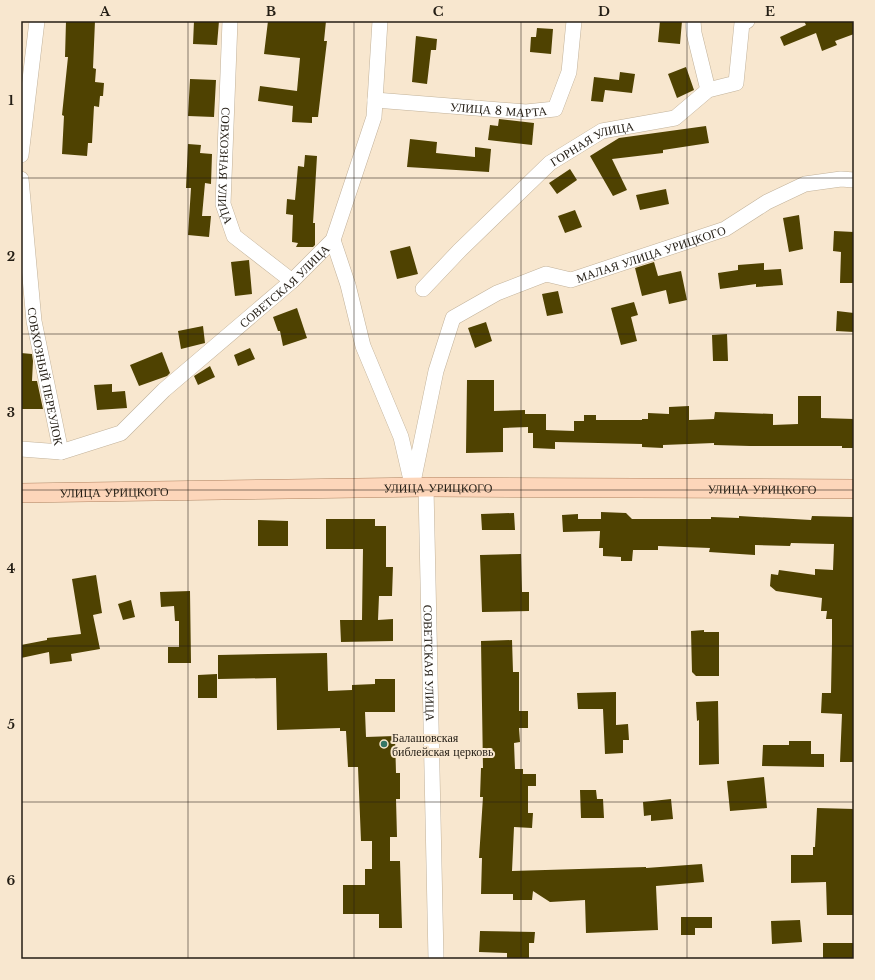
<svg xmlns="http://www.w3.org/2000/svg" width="875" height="980" font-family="'Libre Baskerville',serif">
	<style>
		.building { fill: #4f4201 }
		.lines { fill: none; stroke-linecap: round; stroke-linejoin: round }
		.minor-casing { stroke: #c2b29a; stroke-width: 16 }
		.major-casing { stroke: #b08462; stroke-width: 20 }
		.minor { stroke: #fff; stroke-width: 15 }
		.major { stroke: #fdd6ba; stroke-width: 19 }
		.grid { fill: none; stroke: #241e15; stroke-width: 1; stroke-opacity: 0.55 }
		.poi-dot { fill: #357666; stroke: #f8e7cf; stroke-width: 1.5 }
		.labels { text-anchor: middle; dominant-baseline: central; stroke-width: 4; stroke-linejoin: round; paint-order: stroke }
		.street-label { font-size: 12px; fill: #241e15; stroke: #f8e7cf }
		.poi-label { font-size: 12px; fill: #241e15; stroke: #f8e7cf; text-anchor: start }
		.neatline { fill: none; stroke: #241e15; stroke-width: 1.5 }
		.grid-label { font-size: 13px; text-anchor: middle; font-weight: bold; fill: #241e15 }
	</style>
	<rect width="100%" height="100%" fill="#f8e7cf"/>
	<path class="building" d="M66 21H95L93 68 96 69 95 82 104 83 103 96H100L99 107 94 106 92 143H88L87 156 62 154 64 116 62 115 68 57H65Z
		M194 21H219L217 45 193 44Z
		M268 21H326L324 41H327L318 117H312V123L292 122 293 106 258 101 260 86 297 91 300 58 264 54Z
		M660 21H682L680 44 658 42Z
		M804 21H854V34L835 41 837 45 822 51 816 33 784 46 780 37 806 25Z
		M537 28 553 29 551 54 530 52 531 37H536Z
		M416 36 437 39 436 50H431L427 84 412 82Z
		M686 67 694 90 677 98 668 74Z
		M620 72 635 74 632 93 605 90 603 102 591 101 594 77 619 80Z
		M190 79 216 80 214 117 188 116Z
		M499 119 534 123 532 145 488 140 490 125 498 126Z
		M706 126 709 143 663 150V153L612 159 627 190 613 196 590 156 619 138Z
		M410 139 437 142 436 153 475 157V147L491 149 489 172 407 167Z
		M188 144 201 145 200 153 212 154 211 184 205 183 202 216H211L209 237 188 235 191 188H186Z
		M305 155 317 156 313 223H315V245L313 247H296L298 243 292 242 293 215 286 214 287 199 295 200 298 166 304 167Z
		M570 169 577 180 557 194 549 183Z
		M666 189 669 204 640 210 636 195Z
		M575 210 582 227 565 233 558 216Z
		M799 215 803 249 789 252 783 218Z
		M834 231 854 232V283H840L841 252 833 251Z
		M410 246 418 274 397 279 390 251Z
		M249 260 252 294 235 296 231 262Z
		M654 262 658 276 681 271 687 300 669 304 666 290 642 296 635 268Z
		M764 263V270L781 269 783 285 756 287V284L720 289 718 273 738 270V265Z
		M558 291 563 313 547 316 542 294Z
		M634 302 638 315 631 317 637 341 621 345 611 308Z
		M297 308 307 338 283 346 280 331H278L273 317Z
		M837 311 854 313V332L836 331Z
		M486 322 492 341 475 348 468 328Z
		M203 326 205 343 181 349 178 331Z
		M727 334 728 361H713L712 335Z
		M250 348 255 359 238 366 234 355Z
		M162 352 170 373 167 376 139 386 130 365Z
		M21 353 32 354 33 361 32 381H37L43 409H21Z
		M210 366 215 377 198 385 194 376Z
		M467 380H494V411L525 410V414H546V430L574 431V421H584V415H596V420H642V419H648V413L669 414V407L689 406V420L714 419 715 412 773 414V425L798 424V396H821V418L854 419V448H842V446H750L714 445V443L663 445V448L642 447V444L555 442V449L533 448V433H528V427L503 428V452L466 453Z
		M112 384V392L125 391 127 408 97 410 94 385Z
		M601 512 626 513 632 519H711V517L739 518V516L811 520 812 516 854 517V762H840L842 714 821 713 822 693H831L832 642V619H826L827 611H821L822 598 776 591 770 586 771 574 778 575 779 570 815 575V569L833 570 834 544 791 543 790 546 755 545V555L709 552 710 548 658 546V550H633L632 561H621V557L603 556V548H599L600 531 563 532 562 515 578 514V519H601Z
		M514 513 515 530H482L481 514Z
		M326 519H375V526H386V567H393L392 596H379L378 620 393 619V641L341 642 340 620H362L363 549H326Z
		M258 520 288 521V546H258Z
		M521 554 522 592H529V611L482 612 480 555Z
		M96 575 102 613 93 615 100 649 71 654 72 661 50 664 49 652 21 658V645L47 640V638L81 634 72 579Z
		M190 591 191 663H168V647H179V621H175L174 606 161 607 160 592Z
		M131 600 135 617 123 620 118 604Z
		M704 630V632H719V676H696L692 672 691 631Z
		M512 640 513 672H519V711H528V728H519L520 742 514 743 515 769H523V774H536V786H528V813H533L532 828 514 827 512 871 646 867V868L702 864 704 882 656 886 658 930 586 933 585 900 550 902 533 891 532 900H513V894H481L482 858H479L483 797H480L481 768H483L481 641Z
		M327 653 328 691 352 690V685L375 684V679H395V712H365L366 737 395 736 396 773H400V799H396L397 837H390V861H400L402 928H379V914H343V885H365V869H372V841H361L358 767H348L346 731H340V728L277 730 276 678 218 679V655Z
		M217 674V698H198V675Z
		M616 692V725L628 724 629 740H623V753L605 754 603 709H578L577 693Z
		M718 701 719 764 699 765V720L697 721 696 702Z
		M789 741H811V754H824V767L762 766 763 745H789Z
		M764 777 767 808 730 811 727 781Z
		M580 790H596L597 799H603L604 818H581Z
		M671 799 673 819 651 821V815L644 816 643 802Z
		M817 808 854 809V915H827L826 882 791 883V855H813V847H815Z
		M681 917H712V928H695V935H681Z
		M800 920 802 942 772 944 771 921Z
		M480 931 535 932 534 943H529V959H507V953L479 952Z
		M823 943H854V959H823Z"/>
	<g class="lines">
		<g class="minor-casing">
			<g id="minor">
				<path id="s1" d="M230 21 223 204 234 236 292 281"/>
				<path d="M693 21 694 33 708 90"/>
				<path id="s2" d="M375 100 526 112 555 109 569 72 574 21"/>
				<path d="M21 155 37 21"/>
				<path id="s3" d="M21 179 34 321 61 452"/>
				<path d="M333 240 348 285 363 346 401 437 411 480"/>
				<path id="s4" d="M423 289 459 251 550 163 602 131 675 118 708 90 736 83 742 23 747 21"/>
				<path id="s5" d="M21 449 61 452 121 433 164 390 292 281 333 240 374 117 380 21"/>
				<path id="s6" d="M412 487 436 371 453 318 497 293 546 274 571 280 725 229 767 202 805 184 841 179 854 180"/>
				<path id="s7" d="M426 487 436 959"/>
			</g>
		</g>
		<g class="major-casing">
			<g id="major">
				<path id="s8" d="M21 493 426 487 854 489"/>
			</g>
		</g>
		<use href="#minor" class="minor"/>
		<use href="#major" class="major"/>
	</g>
	<path class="grid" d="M188 21V959M354 21V959M521 21V959M687 21V959M21 178H854M21 334H854M21 490H854M21 646H854M21 802H854"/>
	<circle class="poi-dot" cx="384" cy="744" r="4"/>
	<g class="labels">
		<g class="street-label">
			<text stroke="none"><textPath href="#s2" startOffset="124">УЛИЦА 8 МАРТА</textPath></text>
			<text stroke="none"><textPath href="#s4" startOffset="226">ГОРНАЯ УЛИЦА</textPath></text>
			<text stroke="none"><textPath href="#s1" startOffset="145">СОВХОЗНАЯ УЛИЦА</textPath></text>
			<text stroke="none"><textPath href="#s6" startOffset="387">МАЛАЯ УЛИЦА УРИЦКОГО</textPath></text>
			<text stroke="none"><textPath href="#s5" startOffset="323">СОВЕТСКАЯ УЛИЦА</textPath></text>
			<text stroke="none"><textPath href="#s3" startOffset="199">СОВХОЗНЫЙ ПЕРЕУЛОК</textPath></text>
			<text stroke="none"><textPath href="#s8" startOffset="417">УЛИЦА УРИЦКОГО</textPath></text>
			<text stroke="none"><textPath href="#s8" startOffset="741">УЛИЦА УРИЦКОГО</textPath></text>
			<text stroke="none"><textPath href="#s8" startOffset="93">УЛИЦА УРИЦКОГО</textPath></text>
			<text stroke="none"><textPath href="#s7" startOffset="176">СОВЕТСКАЯ УЛИЦА</textPath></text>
		</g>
		<g class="poi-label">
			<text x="392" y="737">Балашовская<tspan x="392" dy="14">библейская церковь</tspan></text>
		</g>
	</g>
	<rect width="875" height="980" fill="none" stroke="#f8e7cf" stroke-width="44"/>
	<rect x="22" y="22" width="831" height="936" class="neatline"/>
	<g class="grid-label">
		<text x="105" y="16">A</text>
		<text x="271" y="16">B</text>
		<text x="438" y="16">C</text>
		<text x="604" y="16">D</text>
		<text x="770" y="16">E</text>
		<text x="11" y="105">1</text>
		<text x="11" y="261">2</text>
		<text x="11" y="417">3</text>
		<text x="11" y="573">4</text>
		<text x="11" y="729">5</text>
		<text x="11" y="885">6</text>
	</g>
</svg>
